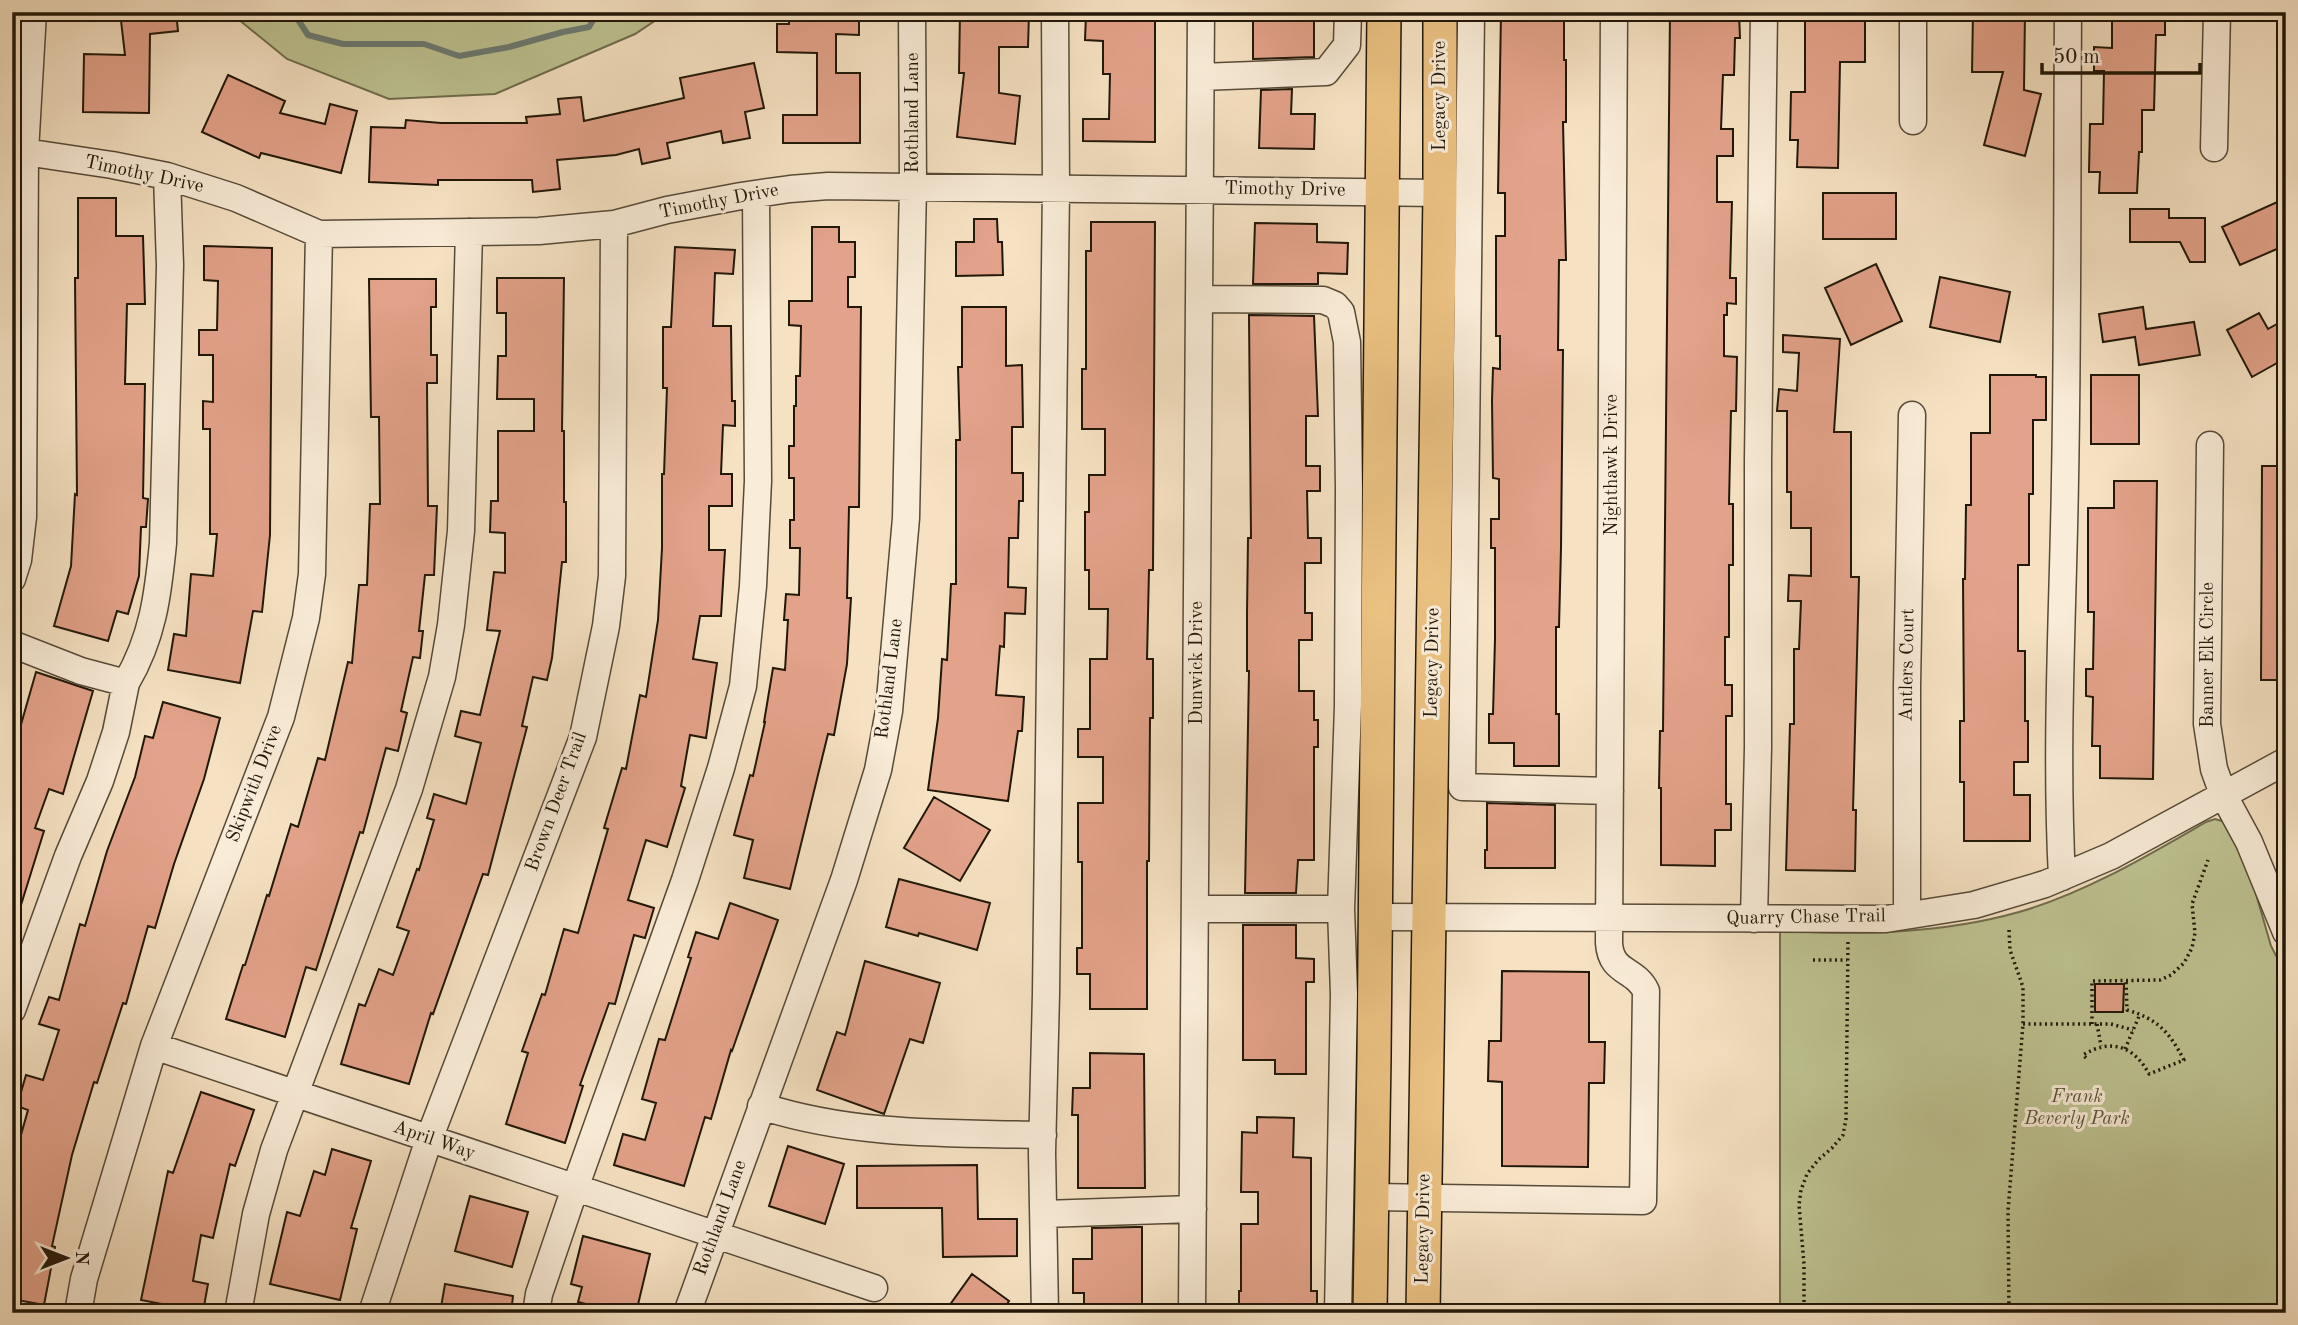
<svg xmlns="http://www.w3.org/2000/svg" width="2298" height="1325" font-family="'Old Standard TT',serif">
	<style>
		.green { fill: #bec392; stroke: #706d4e; stroke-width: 2 }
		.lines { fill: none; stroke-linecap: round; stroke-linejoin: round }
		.stream { stroke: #6c7b73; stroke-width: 6 }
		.building { fill: #e3a28a; stroke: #211709; stroke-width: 2 }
		.minor-casing { stroke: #564a38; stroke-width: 29 }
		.major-casing { stroke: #211709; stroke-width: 36 }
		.path { stroke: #211709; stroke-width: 3.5; stroke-dasharray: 2 3.5; stroke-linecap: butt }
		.minor { stroke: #f9ecd8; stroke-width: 26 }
		.major { stroke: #ebc182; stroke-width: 33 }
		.labels { text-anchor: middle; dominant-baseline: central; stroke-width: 6; stroke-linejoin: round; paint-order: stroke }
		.street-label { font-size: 19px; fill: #211709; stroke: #f9ecd8 }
		.park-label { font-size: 19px; font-style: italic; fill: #585339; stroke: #f9ecd8 }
	</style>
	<rect width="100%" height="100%" fill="#f6e2c3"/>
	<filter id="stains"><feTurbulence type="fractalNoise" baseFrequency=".00286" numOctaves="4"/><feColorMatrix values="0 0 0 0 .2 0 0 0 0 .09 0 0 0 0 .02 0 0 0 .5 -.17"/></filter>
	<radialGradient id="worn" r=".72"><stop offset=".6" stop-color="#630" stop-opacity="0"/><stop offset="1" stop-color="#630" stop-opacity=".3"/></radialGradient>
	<path class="green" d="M237 12H668L635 34 495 94 389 99 287 59 238 19Z
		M2215 819 2225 822 2232 828 2252 880 2271 946 2286 975V1313H1780V931C1860 935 1941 934 2019 912 2085 893 2147 856 2206 822Z"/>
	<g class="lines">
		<path class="stream" d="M293 12 308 35 343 44H424L459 56 509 47 563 32 589 27 598 12"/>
	</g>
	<path class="building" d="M120 12H176L178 31 150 34 149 113 83 112 84 54 125 55Z
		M789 12H859V35L836 34V73H860V143H783V115H817V53L777 52V24H789Z
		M960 12 1029 13 1028 47H999V93L1020 96 1015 144 957 137 964 73H959Z
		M1253 12H1314V57L1253 59Z
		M1501 12H1564V60H1566V122H1563L1566 260H1559L1558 350H1563L1561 548 1559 627H1556V714H1559V766H1514V743H1489V714H1493L1495 639V548H1491V519H1499V479L1493 478 1492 401 1493 368 1500 369V336H1496V236H1505V193H1498Z
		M1670 12 1739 13 1740 38H1735L1734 75H1723L1721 129H1733V156H1717V202H1732L1730 278H1736V304L1727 303V315H1724V356L1737 357 1736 411H1731L1729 504H1733V565H1729V637H1725V685H1732V716H1726V804H1731V830H1715V866L1661 865V788H1659L1660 731H1663Z
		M1805 12H1865V62H1840L1838 168 1797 167 1798 140H1790L1791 92H1805Z
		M1973 12H2025L2024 90 2041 94 2025 156 1984 145 2003 72H1972Z
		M2112 12H2165V35H2156L2154 110H2142V152H2139L2137 193H2099L2100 172H2089L2090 124H2103L2104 71H2094V47L2112 48Z
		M1086 14H1155V142L1083 141V119H1109L1110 74H1103V41L1085 40Z
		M754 63 764 108 745 112 750 138 723 143 721 131 667 143 670 158 642 164 639 149 616 155 557 160 560 189 533 192 532 180H438V185L369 182 371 127 405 128 406 120 441 123H527L526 117 560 114 558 99 581 97 584 121 684 98 680 78Z
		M228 75 285 101 280 113 325 124 330 104 357 111 341 173 261 153 259 158 202 132Z
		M1292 89 1291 114H1315L1314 149 1259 148 1261 90Z
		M1823 193H1896V239H1823Z
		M78 198H116V236H143L145 304H127L125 384H145L143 498 148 499 146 527H141L139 576 128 614 117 611 108 641 54 626 71 566 75 494 77 495 75 278H78Z
		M2286 198V245L2240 265 2222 227Z
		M2130 209H2169V218H2205V262H2190L2180 242H2130Z
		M974 219H997L998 242H1002L1003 275 956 276V242H974Z
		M1091 222H1155L1153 570H1149L1147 659H1153V718H1150L1149 861H1147V1009H1090V974H1077V948H1082V862H1078V803H1103V757H1078V729H1090V659H1107L1108 609H1089V570H1085V512H1089V475H1105V429H1082V369H1086V251H1091Z
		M1255 223 1317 224V242L1348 243 1347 274 1318 273V284H1253Z
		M812 227H839V242H855V277H848V307H861L859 507H849L847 598H851L847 664 834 735 828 734 790 889 744 878 753 840 734 835 750 775 753 776 765 722H764L773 668 785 670 788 620H784L786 594 799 595 800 548H790V520H794V478H789V446H794V406H796V376H800L801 326 789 325V301H812Z
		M204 246 272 248 270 535 262 612 253 611 240 683 168 670 174 634 186 636 191 574 213 576 217 534H210V429H203V401L213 402V355H199V330H217L218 281 204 280Z
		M675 247 735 250 733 274 715 273 713 326H731L732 401H735V426L723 425 721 474H732V506H709V550H725L721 616H700L693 659 717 663 706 738 690 735 681 786 685 788 667 847 646 840 628 900 654 908 645 938 634 935 615 1004 609 1003 580 1085 583 1086 565 1143 506 1124 528 1053 522 1051 542 994 545 995 564 929 578 933 608 829 604 828 622 768 626 769 640 695 646 697 658 620 662 548V474H664L667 388H663V327H671Z
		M1876 264 1902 321 1851 345 1825 288Z
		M1940 277 2010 292 2000 342 1930 327Z
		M497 278H564L562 431H564V502H566V562H562L552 658 547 680 533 677 522 726 527 727 488 875 483 874 433 1014 431 1013 409 1084 341 1064 359 1004 365 1006 379 969 393 975 409 931 397 927 417 869 419 870 434 820 427 818 434 794 466 804 481 743 455 736 461 711 480 715 500 631 487 630 494 572 505 573V533L490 532 491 501H498V431H534V399H497L498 356H506V313H497Z
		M369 279H436V307H431V355H437V383H427L428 506H437L434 575H425L419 631H423L420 658 413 657 401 711 407 713 398 751 386 748 363 833 360 832 316 970 306 967 285 1037 226 1019 243 965H245L267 895 269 896 291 824 298 827 318 758 325 760 348 662 352 663 359 585H367L370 504H380L379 417H371Z
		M962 307H1006V366L1022 365 1023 427H1012V473H1023V501H1019L1018 538H1009L1008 587 1026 588 1025 614 1005 613 1004 647 1000 646 996 695 1024 697 1022 731H1018L1008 801 928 790 938 718 942 659 947 660 951 584H956V440H960L958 367H962Z
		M2143 307 2146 329 2194 322 2200 355 2139 365 2135 337 2103 342 2099 314Z
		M2259 313 2268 329 2286 319V358L2252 377 2227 330Z
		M1249 315 1314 316 1318 416H1306V466H1320V491H1307L1308 538H1321V563H1305V613H1312V640H1299V691H1314V720H1318V747H1314V860H1298L1296 893H1245L1249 671H1247V613L1248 538H1251Z
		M1783 335 1840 339 1834 432H1851V577H1859L1853 810H1856L1855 871 1786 870 1790 724H1794V649H1799L1801 601H1788L1789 575 1811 576V528H1791V492H1787V411H1777L1779 389 1797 391 1799 353 1783 352Z
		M1990 375H2036V377H2046V420H2033V494H2029V565H2018V651H2025V721H2028V762H2014V795H2030V841H1964V782H1960V721H1964L1963 579H1965L1966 505H1971V433H1990Z
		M2091 375H2139V444H2091Z
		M2262 466H2286V680H2261Z
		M2114 481H2157L2153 779 2100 778V746H2092L2093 697 2086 696V669H2093L2094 612H2088V508H2114Z
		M36 672 93 691 63 794 49 789 35 828 44 831 16 921 12 920V741L16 742Z
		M163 702 220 718 204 779 174 864 155 928 148 926 126 1004 123 1003 97 1083 94 1082 72 1155 52 1246 55 1247 44 1305 12 1299V1155L15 1156 28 1110 17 1106 26 1075 43 1080 59 1030 39 1024 49 997 59 1000 80 924 85 926 107 851 135 777 145 736 153 738Z
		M934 797 990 830 960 881 904 848Z
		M1487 803 1555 805V868H1485V850H1487Z
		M899 879 990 903 977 950 919 933 918 936 886 927Z
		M730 903 778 920 732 1051 731 1050 711 1119 705 1117 684 1186 614 1165 623 1134 645 1140 656 1103 642 1099 659 1039 665 1040 691 958 688 957 696 932 718 939Z
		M1243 925H1296V958L1314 959V982H1306V1074H1275V1060H1243Z
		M865 961 940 983 923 1043 910 1039 884 1114 817 1090 837 1032 845 1035Z
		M1502 971 1589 972V1042H1605L1604 1083H1589L1588 1167 1502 1166V1082L1488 1081 1489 1041H1501Z
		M2095 984H2124L2123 1012H2095Z
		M1090 1053 1144 1054 1145 1188H1078V1115H1072L1073 1088H1090Z
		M201 1092 254 1110 235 1166 230 1164 213 1238 201 1235 193 1281 208 1284 203 1312 141 1300 168 1171 173 1173Z
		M1257 1117 1294 1118 1293 1157 1311 1158V1291H1317V1313H1239V1291H1241V1224H1258V1192H1241L1242 1132 1257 1133Z
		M788 1146 844 1164 825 1224 769 1206Z
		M332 1149 371 1161 351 1228 357 1229 340 1300 270 1284 287 1212 300 1216 314 1171 325 1175Z
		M977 1165 978 1219H1017V1256L943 1257 942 1208H857V1166Z
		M470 1196 528 1212 512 1267 455 1251Z
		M1136 1227H1142V1313H1084V1293H1073V1259H1092V1228Z
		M583 1236 650 1254 636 1313H621L578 1302 582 1287 571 1284Z
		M972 1274 1009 1301 1001 1313H944Z
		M445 1284 513 1296 511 1313H440Z"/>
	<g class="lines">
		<g class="minor-casing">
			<path id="minor" d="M1471 12 1462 787 1610 791
				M1201 77 1326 72 1347 45 1348 12
				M1913 121V12
				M2214 148 2217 12
				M12 153 25 152 112 165 167 176 236 198 319 234 539 231 614 224 667 210 741 196 790 189 828 186 1440 193
				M1200 299 1323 300 1335 305 1341 312 1347 342 1349 489 1348 706 1341 909 1344 994 1338 1313
				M2210 445 2207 724 2214 769 2223 794 2249 842 2286 932
				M12 579 18 560 23 517 25 152 33 12
				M12 644 81 671 126 683C153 637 158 595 163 543L170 265 167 176
				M2062 877C2055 744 2063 612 2065 479 2068 324 2067 168 2068 12
				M1195 909H1341
				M1907 914V686L1912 415
				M1376 917 1886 919 1974 905 2045 884 2111 856 2286 761
				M1754 919 1758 748V459L1764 12
				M12 1010 68 856 100 781 116 732 126 683
				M154 1046 874 1288
				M761 1106C854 1136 947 1133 1043 1135
				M1371 1197 1643 1201 1646 991C1635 968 1611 974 1609 943L1614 12
				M1044 1214 1193 1209
				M78 1313 84 1279 154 1046 281 717 306 618 312 574 319 234
				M238 1313 256 1214 274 1150 409 789 442 677 451 625 461 531 469 232
				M372 1313 429 1139 583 737 606 626 612 576 614 224
				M536 1313 539 1294 575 1188 685 880 721 768 743 686 753 586 758 481 756 194
				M687 1313 844 880 878 770 889 711 906 518 913 186 912 12
				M1045 1313 1042 1153 1046 994 1056 188 1055 12
				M1192 1313 1201 12"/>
		</g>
		<g class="major-casing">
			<path id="major" d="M1370 1313 1374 1057 1384 12
				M1423 1313 1440 193V12"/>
		</g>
		<path class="path" d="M2009 930 2010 950 2023 987V1024L2008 1211 2009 1313
			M1813 960H1847
			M2023 1024H2111L2133 1030
			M2092 1024V981L2160 980 2171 975 2184 963 2192 948 2195 933 2192 904 2208 860
			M2097 1024 2101 1046
			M2125 1049 2140 1014
			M2086 1058 2083 1055C2111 1038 2134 1046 2149 1074L2184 1060C2169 1032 2158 1019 2127 1010L2126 981
			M1804 1313V1264L1799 1205 1801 1190 1807 1174 1818 1160 1832 1148 1843 1135 1846 1119 1848 942"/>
		<use href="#minor" class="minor"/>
		<use href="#major" class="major"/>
	</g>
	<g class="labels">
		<g class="street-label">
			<text transform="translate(1440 96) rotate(-90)">Legacy Drive</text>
			<text transform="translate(913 113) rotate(-90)">Rothland Lane</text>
			<text transform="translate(144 175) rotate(12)">Timothy Drive</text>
			<text transform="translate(1285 190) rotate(1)">Timothy Drive</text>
			<text transform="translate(719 202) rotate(-11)">Timothy Drive</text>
			<text transform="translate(1612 465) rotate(-90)">Nighthawk Drive</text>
			<text transform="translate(2208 655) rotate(-90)">Banner Elk Circle</text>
			<text transform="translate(1197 663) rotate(-90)">Dunwick Drive</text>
			<text transform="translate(1433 663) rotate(-89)">Legacy Drive</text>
			<text transform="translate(1908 665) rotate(-89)">Antlers Court</text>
			<text transform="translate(890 679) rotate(-83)">Rothland Lane</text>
			<text transform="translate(255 784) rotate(-69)">Skipwith Drive</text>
			<text transform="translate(557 802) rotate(-70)">Brown Deer Trail</text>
			<text transform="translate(1806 918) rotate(-1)">Quarry Chase Trail</text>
			<text transform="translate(434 1141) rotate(19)">April Way</text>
			<text transform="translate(721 1218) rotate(-70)">Rothland Lane</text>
			<text transform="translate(1424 1229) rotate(-89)">Legacy Drive</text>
		</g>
		<g class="park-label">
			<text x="2077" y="1097">Frank<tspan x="2077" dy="22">Beverly Park</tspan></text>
		</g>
	</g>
	<rect width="2298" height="1325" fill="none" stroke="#f6e2c3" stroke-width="42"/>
	<rect x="14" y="14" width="2270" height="1297" fill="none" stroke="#211709" stroke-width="3.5"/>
	<rect x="21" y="21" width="2256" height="1283" fill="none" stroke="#211709" stroke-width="2"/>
	<g transform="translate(66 1258) rotate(90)" stroke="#f9ecd8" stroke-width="5" paint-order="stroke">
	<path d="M0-5L12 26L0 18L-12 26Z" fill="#211709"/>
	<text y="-10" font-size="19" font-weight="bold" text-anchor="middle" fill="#211709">N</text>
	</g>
	<path d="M2042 63v10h158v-10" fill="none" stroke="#211709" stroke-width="3.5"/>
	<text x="2053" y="63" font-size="21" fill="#211709" stroke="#f9ecd8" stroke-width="5" paint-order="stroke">50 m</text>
	<rect width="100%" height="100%" filter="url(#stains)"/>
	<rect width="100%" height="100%" fill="url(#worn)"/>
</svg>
